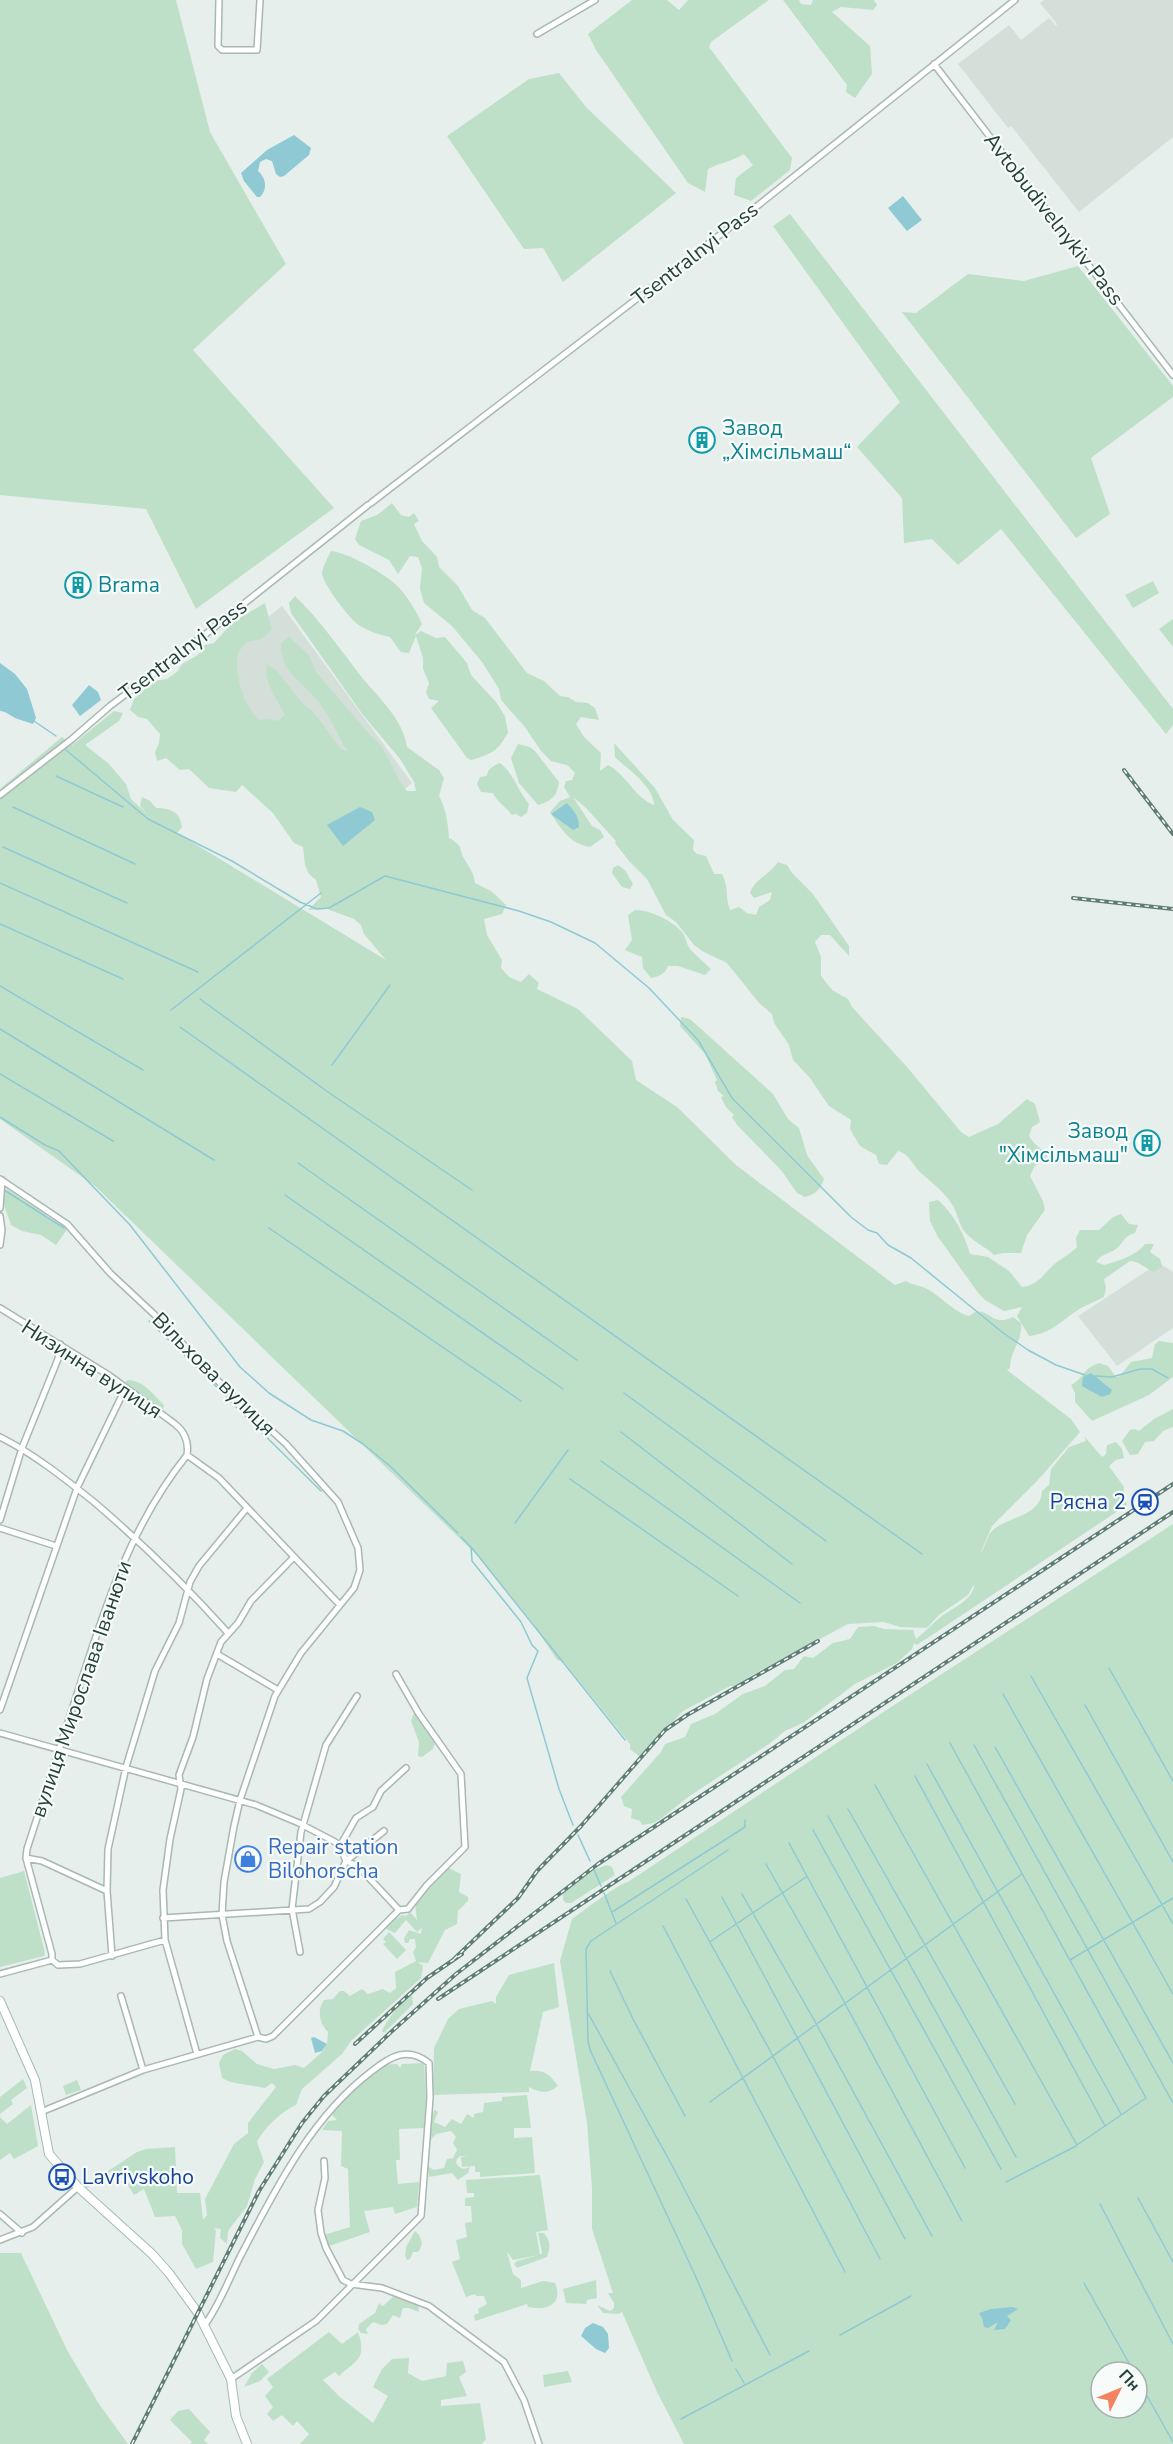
<svg xmlns="http://www.w3.org/2000/svg" width="1173" height="2444" font-family="'Nunito Sans',sans-serif">
	<style>
		.built { fill: #d4dfda }
		.green { fill: #bfe0c8; fill-rule: evenodd }
		.water { fill: #8ec9d4 }
		.lines { fill: none; stroke-linecap: round; stroke-linejoin: round }
		.stream { stroke: #8ec9d4; stroke-width: 1.5 }
		.street-casing { stroke: #a8b8b2; stroke-width: 8 }
		.secondary-casing { stroke: #a4bbb3; stroke-width: 10 }
		.street { stroke: #fff; stroke-width: 5 }
		.secondary { stroke: #fff; stroke-width: 8 }
		.rail-casing { stroke: #5f7d75; stroke-width: 4 }
		.rail { stroke: #f7fbf9; stroke-width: 1.5; stroke-dasharray: 4.5; stroke-linecap: butt }
		.labels { text-anchor: middle; dominant-baseline: central; stroke-width: 4.5; stroke-linejoin: round; paint-order: stroke }
		.street-label { font-size: 21px; fill: #24423a; stroke: #f7fbf9 }
		.culture-label { font-size: 21px; fill: #0d838f; stroke: #f7fbf9; text-anchor: start }
		.transit-label { font-size: 21px; fill: #164399; stroke: #f7fbf9; text-anchor: end }
		.shop-label { font-size: 21px; fill: #366cbe; stroke: #f7fbf9; text-anchor: start }
	</style>
	<rect width="100%" height="100%" fill="#e6efeb"/>
	<path class="built" d="M1044 0H1173V137L1079 212 1011 126 1008 128 958 64 1009 25 1021 40 1049 18 1056 26 1057 24 1040 3Z
		M282 606 412 783 333 850 200 672Z
		M1159 1263 1173 1272V1328L1117 1366 1078 1316Z"/>
	<path class="green" d="M0 0H176L210 132 286 264 193 350 334 508 196 609 146 509 0 495Z
		M632 0H667L679 10 688 0H769L711 42 709 47 792 158 790 170 751 201 734 195 736 178 753 165 744 154C732 161 720 163 708 169L705 192 688 183 596 50 588 34Z
		M783 0H799L801 4 811 5 813 0H874L877 5 873 10 841 7 832 12 870 46 872 74 855 98 846 92 847 85Z
		M559 73 586 107 676 193 563 282 543 248 524 249 447 136 529 79Z
		M790 214 1173 709V725L1166 734 1001 529 958 565 932 539 904 543 902 498 857 447 900 402 773 226Z
		M1078 266 1173 386V397L1091 458 1110 514 1076 538 902 312 916 313 968 274 1024 281Z
		M392 503 401 515 409 517 414 513 419 521 414 524 422 541 437 557 439 567 458 586 472 610 485 618 527 673 544 681 560 696 568 697 576 702 588 703 595 708 599 720 581 717 576 724 584 737 601 753 600 771 608 765C626 774 635 798 654 805 654 786 627 769 615 757L614 743 655 788 673 820 694 840 693 850 697 854 706 856 714 874H722C729 887 725 897 730 910L739 907 747 913 756 915 759 907 770 900 772 892 754 898 750 893C754 880 770 874 778 862L787 865 792 873 813 894 849 946V956L830 935H821L815 942 821 957V976L832 990 848 999 852 1007 907 1067 961 1132 969 1137 998 1124 1027 1099 1035 1104 1040 1122 1032 1127 1029 1136C1034 1145 1042 1148 1048 1156L1034 1167 1030 1176 1043 1201 1045 1210 1027 1235 1021 1253H1003L994 1255C985 1246 973 1242 965 1232 959 1225 958 1214 953 1206 945 1192 932 1183 921 1173 912 1165 910 1154 898 1151L887 1165 879 1164 876 1155 860 1146 850 1129 851 1120 829 1106 810 1078 793 1060 789 1045 774 1023 772 1014 759 1003 727 963 702 951 694 945 676 922 666 915 647 879 629 861 615 843 616 841 586 808 573 797 592 826 600 830 604 837 590 847C570 844 561 829 550 812L560 801 570 797 564 787 566 781 572 780 575 773 567 765 551 761 541 751 525 727 501 700 499 689 482 662 452 626 424 603 420 588 422 568 418 557 410 556 398 574 389 560 359 545 355 539 361 521 377 515Z
		M331 551C349 553 379 571 393 582 405 592 416 610 422 624L415 635 421 631 436 638 445 637 467 663 471 675 496 702 505 716 508 733C497 752 491 754 471 760L467 758 431 708 439 701 429 699 426 692 429 683 423 669V658L416 636 409 653 401 652 390 637C379 635 365 630 356 623 348 616 322 583 322 573 323 566 328 557 331 551Z
		M1153 581 1159 593 1133 608 1125 595Z
		M295 596C319 619 337 645 357 671 374 694 403 717 407 747L439 770 444 778 439 796C446 808 448 824 449 838 465 847 458 849 465 860 470 869 474 873 475 883L491 891 506 905 502 914 484 919 487 935 502 960 501 968 509 977 521 982 529 974 539 983 537 989 578 1009 632 1061 636 1080 677 1107 736 1165 895 1285 906 1281C912 1285 914 1284 920 1286 936 1290 952 1312 969 1316L977 1311C993 1313 994 1326 1013 1317L1021 1323C1023 1341 1010 1350 1010 1368L1007 1370 1071 1419 1080 1432 1038 1480 992 1526 980 1554C985 1548 987 1535 993 1530 1009 1516 1040 1517 1042 1491L1049 1485 1051 1469 1069 1447 1086 1441 1084 1436 1102 1457 1106 1454 1107 1445 1116 1442 1122 1449 1124 1458 1116 1460 1109 1466 1124 1487V1496L1127 1505 917 1645 914 1643 912 1649 897 1663 855 1684 803 1723 785 1731 769 1744 688 1797 662 1818 654 1823 642 1825 640 1821 631 1818 632 1809 624 1806 621 1797 661 1752 665 1744 685 1737 691 1724 715 1714 743 1694 765 1686 785 1670 794 1669 804 1656 813 1658 833 1643 850 1639 858 1627 874 1626 884 1629 913 1630 916 1639C924 1633 930 1626 937 1620 949 1609 974 1601 974 1584L968 1595 939 1615 927 1628 900 1627 884 1622 848 1624 752 1675 737 1686H730L683 1711 640 1757 630 1749V1744L564 1662 557 1660 532 1622 480 1558 95 1186 0 1119V789L62 737 72 745 114 711 123 713 119 721 85 745 108 763 126 784 131 799 147 814 140 806 142 797 150 801 156 808C171 808 180 812 182 827L177 833 386 960 364 934 361 925 354 919 327 909 308 910 321 897 316 880 309 874 305 865 303 847 294 843 273 813 242 785 236 792 209 788 189 769 180 770 166 758 157 761 155 752 159 743 160 734 147 719 138 717 130 710 134 699 154 681 167 679 177 672 182 664 198 655 205 645 214 643 233 622 265 603 272 630 261 639 246 642C244 646 239 650 238 654 234 675 244 706 259 720L269 719 278 721 285 715C277 698 263 684 267 664L277 671 304 705 312 710 341 749 347 751C339 738 330 717 321 705 307 685 279 672 281 643L289 637 309 655 316 672 371 736C389 750 393 774 407 791H416L414 782 400 759 363 715 291 613 289 603Z
		M1173 619V647L1159 629Z
		M518 744 530 747 535 751 559 782C557 796 552 801 538 805L519 783 511 758Z
		M500 763C514 774 518 791 529 804L527 813 521 817 516 814 512 815C506 807 498 803 493 793L481 792 477 784 480 777 487 776C487 769 494 765 500 763Z
		M618 865 625 870 633 884 630 889 622 887 612 873 613 868Z
		M635 910C649 909 673 921 682 932 686 937 686 944 690 949 696 956 705 963 711 969L705 975 678 966H668C665 974 660 976 651 978L643 968 642 957 625 950 632 940 628 915Z
		M681 1017 690 1019 773 1094 788 1119 799 1128 807 1155 824 1179C820 1190 816 1194 805 1197L797 1193 781 1170 737 1125 732 1117 734 1115 726 1107 721 1097 724 1096 718 1091 715 1082 717 1080 705 1054 680 1026Z
		M7 1189 45 1214 47 1218 68 1228 56 1245 41 1235 22 1231 11 1225 2 1199 4 1190Z
		M938 1200C953 1213 965 1235 970 1254L988 1257 1009 1271 1022 1287C1040 1285 1044 1272 1057 1262 1064 1257 1071 1253 1077 1247L1076 1238 1080 1230H1099L1113 1217 1121 1214 1129 1224 1138 1225 1135 1233C1122 1237 1125 1242 1116 1249 1109 1254 1101 1254 1096 1262L1104 1265C1118 1261 1136 1256 1145 1244H1154L1150 1252 1160 1259 1162 1267 1154 1272C1145 1268 1140 1262 1130 1261L1104 1279 1106 1288 1104 1297C1095 1302 1083 1306 1075 1312 1059 1323 1049 1334 1029 1336L1017 1316 1022 1307 1004 1311 985 1300 979 1294 938 1237 930 1221 929 1202Z
		M1159 1341 1173 1343V1377L1149 1395 1092 1421 1075 1402V1393L1071 1385C1086 1377 1080 1370 1099 1363L1108 1366 1116 1377H1119L1131 1362 1152 1358 1155 1344Z
		M128 1380C143 1380 154 1395 164 1405L163 1410 129 1386 125 1382Z
		M1173 1409V1427L1163 1431 1154 1441 1145 1442 1138 1454 1130 1455 1122 1441 1130 1430 1135 1429 1139 1431 1154 1419Z
		M1173 1524V2444H684L657 2392 622 2312 619 2314 603 2313 597 2305 610 2311 614 2308V2303L608 2293H613L592 2229V2188L587 2123 560 1961 572 1919C583 1911 620 1883 628 1882L888 1709ZM1101 2372H1137V2408H1101Z
		M418 1712 436 1740 433 1749 422 1757 418 1756 419 1742 411 1721 414 1713Z
		M607 1865 612 1867 615 1875 571 1903H566L563 1900V1891L596 1869Z
		M449 1868 461 1874 459 1892 468 1897V1901L458 1911 457 1924 445 1930 428 1963 418 1962 423 1966 421 1978 351 2041 342 2054 302 2089 296 2105C282 2111 264 2128 257 2142L264 2162 255 2179 247 2206 228 2231 227 2244 220 2238 221 2229 214 2228 216 2230 213 2262 196 2269 182 2244V2230L175 2216 155 2217 144 2189 134 2195 127 2184 132 2180 128 2175 119 2179 112 2171 86 2189 84 2187 137 2152 146 2149 175 2147 177 2193H200L203 2220 207 2215 205 2199 234 2144 248 2133V2123L276 2087 272 2083 265 2088 230 2082 222 2078 219 2063 223 2055 235 2049 242 2051 257 2064 274 2069 295 2065 304 2068 322 2052 327 2044 328 2032C319 2023 317 2010 324 2000L333 1999 340 1991H344L350 1996 362 1989 368 1994 383 1989 390 1993 396 1988 395 1972 416 1961 413 1952 416 1947 415 1939H410L408 1943H405L404 1938 409 1930 421 1934 422 1928 417 1932 406 1920 395 1933 386 1929 391 1922 402 1915 406 1916 410 1912 417 1920 415 1903Z
		M24 1871 45 1953 44 1956 0 1967V1878Z
		M389 1932 406 1950 397 1959 383 1944 386 1942 383 1939Z
		M554 1963 559 2007 543 2012 530 2071C545 2070 549 2074 558 2086 548 2094 540 2093 529 2087V2092L433 2095 434 2048 448 2019 459 2009 492 2001 496 2004V1997L509 1975Z
		M412 1995 413 2004 384 2033 382 2031C388 2018 400 2003 412 1995Z
		M424 2063 426 2100 424 2128 399 2129 400 2160H396L398 2184 419 2182 417 2207 395 2214 393 2207 364 2211 370 2232 329 2246 324 2235 350 2227 348 2169 341 2166 342 2131 322 2130 328 2121 337 2120 332 2115C343 2093 371 2063 397 2064L400 2068 402 2064Z
		M23 2079 27 2088 11 2100 13 2104 0 2114V2097Z
		M77 2080 81 2090 66 2095 63 2086Z
		M527 2095 531 2128H514V2138L532 2137 535 2173 480 2177V2172H475V2166L462 2167 461 2157 467 2156H460L457 2159 456 2163C460 2169 463 2170 470 2167L468 2173 458 2180 452 2173 429 2177 427 2166 434 2170 444 2168 447 2159 453 2158 457 2150 453 2143 456 2137 451 2131 436 2134 430 2141 429 2118 435 2110 438 2112 434 2122 445 2127 452 2119 461 2124 467 2114 474 2118V2114L483 2112 484 2103 502 2101V2097Z
		M31 2105 38 2146 14 2159 10 2153 0 2160V2117L7 2124Z
		M540 2175 548 2230 536 2232 540 2255 542 2253 538 2233H544C551 2241 550 2247 547 2257L517 2268 514 2264 517 2261 539 2255 513 2260 507 2252 513 2274 521 2280V2288L543 2281 555 2283C564 2304 547 2311 528 2307L527 2304 475 2321 474 2315 479 2313 478 2309 487 2304 484 2296H476L475 2294 466 2297 452 2262 460 2259 456 2240 467 2237 465 2223 472 2222 471 2206H465V2198L474 2197V2193H467L466 2180Z
		M415 2231C421 2236 425 2244 418 2252H413L410 2259 407 2260 405 2256 406 2247Z
		M0 2253H21L67 2350 99 2404 128 2444H0Z
		M596 2280 597 2298 587 2300 586 2304 566 2303 563 2289Z
		M394 2296 406 2298 418 2303 419 2312 409 2308H403L400 2318 393 2315 387 2324 382 2325 373 2322 366 2329 368 2334 361 2333 358 2329 359 2324 375 2313 379 2303 383 2306Z
		M329 2332 342 2344 358 2332C367 2359 357 2359 339 2376L335 2372 323 2380 340 2397 373 2423 388 2396 373 2387 382 2369 392 2359 409 2358 408 2373 422 2381 446 2376 447 2363 463 2361 466 2372 459 2377 467 2396 441 2400V2406L480 2403 486 2439 482 2444H300L309 2434 297 2421 293 2426 282 2415 273 2421 267 2414 273 2407 265 2396 273 2387 267 2379Z
		M262 2364 269 2372 260 2381 244 2387 252 2373Z
		M568 2371 572 2382 544 2387 543 2375Z
		M189 2409 210 2432 204 2440 208 2444H190L192 2442 170 2420 178 2411Z"/>
	<path class="water" d="M294 135 311 148 309 155 284 176 280 177 276 174 272 161 266 159 260 162 258 171C266 178 268 189 260 197H257L244 181 241 173 267 150Z
		M903 196 922 220 907 231 888 208Z
		M0 663 15 674 27 689 36 718 33 724 15 718 0 709Z
		M89 685 98 692 101 700 80 716 72 705Z
		M567 803C574 811 579 816 579 827L573 830 551 814Z
		M360 807 372 812 375 820 343 846 327 825Z
		M1091 1373 1112 1390 1110 1394 1102 1397 1082 1386 1083 1377Z
		M314 2037 327 2044 322 2051 315 2053 311 2038Z
		M1013 2307 1018 2309 1007 2316 1011 2320 1005 2329 994 2330 998 2322 988 2328 984 2327 982 2318 979 2313 991 2309Z
		M593 2323 603 2327 608 2334 609 2348 605 2353 596 2349 581 2336 585 2328Z"/>
	<g class="lines">
		<path class="stream" d="M0 710 8 712
			M34 721 56 736
			M66 750 148 819 232 861 300 902 317 909 329 908 385 876 519 911 551 922 595 943 649 988 698 1040 732 1098 851 1217 868 1230 877 1233 888 1245 911 1258 1002 1332 1028 1350 1056 1365 1085 1375
			M56 776 123 807
			M13 807 135 864
			M3 847 127 903
			M0 883 198 972
			M0 924 123 979
			M0 986 143 1070
			M200 999 328 1092 472 1190
			M171 1010 321 893
			M180 1027 922 1554
			M0 1029 214 1160
			M332 1065 390 985
			M0 1074 113 1141
			M0 1117 45 1145 59 1151 130 1225 240 1367 269 1393 311 1420 343 1431 363 1444 390 1466 458 1533
			M298 1163 577 1360
			M4 1190 64 1228
			M285 1195 563 1389
			M269 1228 521 1401
			M149 1321 220 1390
			M1095 1376 1112 1377 1140 1369H1152L1168 1378
			M624 1393 826 1541
			M226 1397 321 1491
			M621 1432 792 1564
			M601 1461 800 1603
			M570 1479 738 1596
			M515 1523 568 1450
			M461 1537 471 1547 472 1561 521 1622 532 1645 538 1651 527 1678 559 1789 573 1825
			M472 1548 625 1740
			M1109 1668 1173 1781
			M1031 1676 1173 1924
			M1003 1694 1173 1994
			M1085 1705 1173 1862
			M974 1745 1173 2103
			M995 1747 1173 2063
			M927 1764 1121 2114
			M915 1776 1105 2126
			M875 1785 1077 2145 1146 2098 950 1743
			M848 1809 1015 2104
			M828 1816 1016 2157
			M813 1830 1001 2169
			M578 1835 590 1861
			M789 1843 965 2168
			M728 1850 591 1941 586 1949 588 2042 591 2052 695 2275 732 2361
			M766 1864 841 1996 962 2221
			M594 1870 601 1886
			M604 1893 616 1923
			M742 1894 813 2018 932 2236
			M722 1897 905 2239
			M686 1899 768 2047 880 2259
			M612 1912 745 1827V1820
			M663 1926 845 2272
			M711 1941 806 1877
			M1070 1960 1173 1898
			M610 1971 633 2019 685 2116
			M588 2013 674 2169 770 2355
			M710 2102 1022 1874
			M1006 2182 1076 2146
			M1138 2198 1173 2262
			M1100 2204 1173 2344
			M1084 2283 1134 2372
			M840 2335 911 2296
			M736 2369 744 2383
			M1137 2378 1173 2442
			M681 2419 809 2351"/>
		<g class="street-casing">
			<path id="street" d="M219 0 218 46 222 50H257L260 0
				M537 34 595 0
				M934 64 1173 375
				M371 503 751 211 1015 0
				M0 795 72 739 110 706 207 633 368 505
				M0 1179 67 1224 110 1273 157 1317 224 1387 286 1444 338 1502 358 1548 360 1570 354 1588 301 1653 275 1696 240 1800 234 1826 224 1882 222 1915 227 1941 258 2037
				M0 1208 2 1180
				M0 1216 2 1230 0 1245
				M0 1308 110 1376 175 1424C185 1432 189 1442 187 1455 131 1525 106 1604 79 1688 62 1742 44 1795 27 1849L26 1858 52 1954V1960
				M0 1437C34 1454 64 1478 94 1502 142 1543 186 1586 228 1633
				M187 1455 219 1478 340 1605
				M0 1520 22 1448 58 1359 60 1344
				M0 1528 56 1546
				M217 1654 278 1690
				M396 1674 419 1714 461 1774 465 1847 427 1885 408 1909 399 1910
				M0 1710 77 1488 125 1389
				M0 1733 256 1805 299 1823 335 1842 340 1846 346 1861
				M340 1846 356 1818 373 1807 381 1791 406 1768
				M26 1858 42 1861 107 1891
				M163 1918 309 1909 320 1902 334 1887 346 1861 384 1831
				M300 1952 292 1909 301 1832 326 1745 357 1696
				M112 1956 107 1891 108 1849 126 1767 155 1671 179 1623 190 1582 199 1566 247 1508
				M0 1974 52 1960 58 1965 80 1964 165 1940
				M121 1996 143 2070
				M197 2054 165 1940 163 1890 170 1839 181 1789 179 1775 193 1737 207 1679 221 1642 238 1623 251 1601 294 1557
				M41 2112 143 2070 258 2037 266 2039 273 2036 399 1910 358 1866 346 1861
				M324 2161 325 2178 318 2210 321 2233 326 2248 343 2280 351 2284 382 2288 429 2306 504 2362 524 2400 539 2444
				M0 2214 22 2233
				M0 2240 33 2227 78 2187
				M204 2326C219 2306 229 2279 240 2257 275 2190 311 2117 372 2071 391 2056 408 2046 429 2063L430 2098 421 2216 316 2321 231 2379"/>
		</g>
		<g class="secondary-casing">
			<path id="secondary" d="M0 2001 35 2080 49 2154 78 2187 152 2254 169 2273 198 2313 231 2379 236 2416 247 2444"/>
		</g>
		<use href="#street" class="street"/>
		<use href="#secondary" class="secondary"/>
		<g class="rail-casing">
			<path id="rail" d="M1124 770 1173 834
				M1073 898 1173 909
				M454 1959 518 1898 537 1871 581 1826 665 1730 687 1715 818 1641
				M438 1999 1173 1512
				M355 2044 427 1978 462 1954
				M132 2444 259 2191 302 2123 324 2096 391 2032 456 1974 598 1864 1173 1484"/>
		</g>
		<use href="#rail" class="rail"/>
	</g>
	<defs>
		<g id="building-ring" transform="scale(1.35)"><circle r="9.5" fill="#f7fbf9" stroke="#0f9aa8" stroke-width="1.5"/><path d="M-4-6H4V6H1V3H-1V6H-4ZM-2.5-4.3h1.7v1.8h-1.7ZM.8-4.3h1.7v1.8H.8ZM-2.5-1h1.7V.8h-1.7ZM.8-1h1.7V.8H.8Z" fill="#0f9aa8"/></g>
		<g id="station-ring" transform="scale(1.35)"><circle r="9.5" fill="#f7fbf9" stroke="#1a4fb4" stroke-width="1.5"/><path d="M-3-6H3Q5-6 5-4V2Q5 4 3 4L4.5 6H3L1.5 4h-3L-3 6H-4.5L-3 4Q-5 4-5 2V-4Q-5-6-3-6ZM-3.5-4v3h7v-3ZM-3.5 1v1.5H-2V1ZM2 1v1.5H3.5V1Z" fill="#1a4fb4"/></g>
		<g id="shop-ring" transform="scale(1.35)"><circle r="9.5" fill="#f7fbf9" stroke="#3f7fe0" stroke-width="1.5"/><path d="M-5-2.5h2.3a2.7 3.5 0 0 1 5.4 0H5L5.5 6h-11ZM-1.5-2.5h3a1.5 2.3 0 0 0-3 0Z" fill="#3f7fe0"/></g>
		<g id="bus-ring" transform="scale(1.35)"><circle r="9.5" fill="#f7fbf9" stroke="#1a4fb4" stroke-width="1.5"/><path d="M-5-6H5V4H4V6H2V4H-2V6H-4V4H-5ZM-3.5-4V0h7V-4ZM-3.5 1.2v1.5H-2V1.2ZM2 1.2v1.5H3.5V1.2Z" fill="#1a4fb4"/></g>
	</defs>
	<g fill-rule="evenodd">
		<use href="#building-ring" x="702" y="440"/>
		<use href="#building-ring" x="78" y="585"/>
		<use href="#building-ring" x="1147" y="1143"/>
		<use href="#station-ring" x="1145" y="1502"/>
		<use href="#shop-ring" x="248" y="1859"/>
		<use href="#bus-ring" x="62" y="2177"/>
	</g>
	<g class="labels">
		<g class="street-label">
			<text transform="translate(1054 219) rotate(52)">Avtobudivelnykiv Pass</text>
			<text transform="translate(695 254) rotate(-38)">Tsentralnyi Pass</text>
			<text transform="translate(183 650) rotate(-37)">Tsentralnyi Pass</text>
			<text transform="translate(92 1369) rotate(33)">Низинна вулиця</text>
			<text transform="translate(214 1374) rotate(45)">Вільхова вулиця</text>
			<text transform="translate(81 1689) rotate(-71)">вулиця Мирослава Іванюти</text>
		</g>
		<g class="culture-label">
			<text x="722" y="428">Завод<tspan x="722" dy="24">„Хімсільмаш“</tspan></text>
			<text x="98" y="585">Brama</text>
			<text x="1128" y="1131" text-anchor="end">Завод<tspan x="1128" dy="24">"Хімсільмаш"</tspan></text>
		</g>
		<g class="transit-label">
			<text x="1126" y="1502">Рясна 2</text>
			<text x="82" y="2177" text-anchor="start">Lavrivskoho</text>
		</g>
		<g class="shop-label">
			<text x="268" y="1847">Repair station<tspan x="268" dy="24">Bilohorscha</tspan></text>
		</g>
	</g>
	<g transform="translate(1119 2390) rotate(47)"><circle r="28" fill="#f7fbf9" stroke="#a3b1ad" stroke-width="1.5"/>
	<path d="M0-4.5L10 22L0 15L-10 22Z" fill="#f4845f"/>
	<text y="-9" font-size="16" font-weight="bold" text-anchor="middle" fill="#24423a">Пн</text>
	</g>
</svg>
